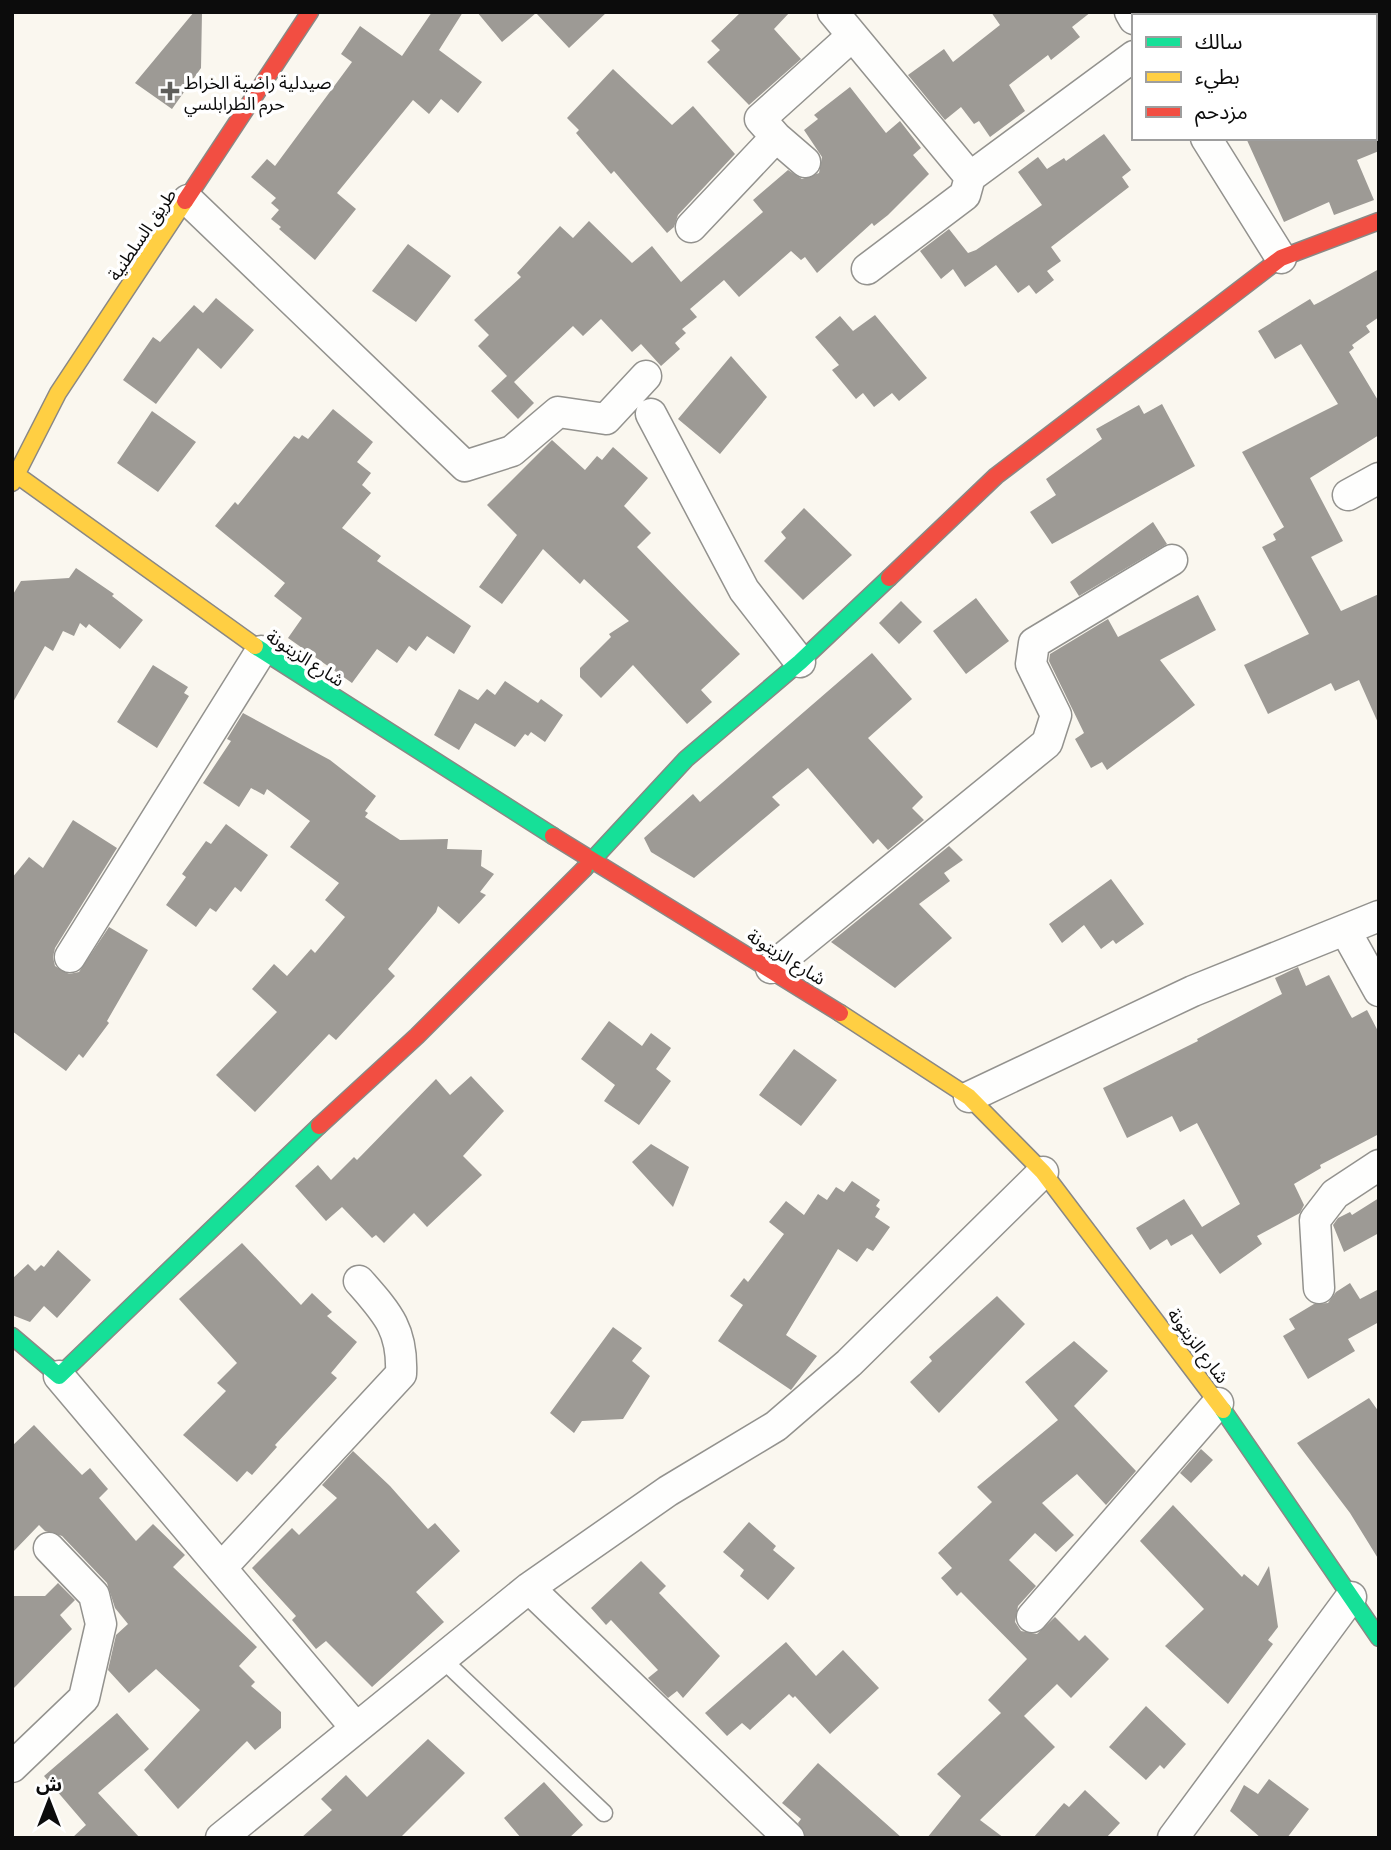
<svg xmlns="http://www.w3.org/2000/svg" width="1391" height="1850" font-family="Literata,'Noto Sans Arabic',serif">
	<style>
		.building { fill: #9d9a95 }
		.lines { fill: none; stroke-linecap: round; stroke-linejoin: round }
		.lane-casing { stroke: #93928e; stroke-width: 19 }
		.street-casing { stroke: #93928e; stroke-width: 33 }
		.fast-casing { stroke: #8a8885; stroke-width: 19 }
		.slow-casing { stroke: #8a8885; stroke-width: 19 }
		.jam-casing { stroke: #8a8885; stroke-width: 19 }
		.lane { stroke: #fefefd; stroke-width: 16 }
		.street { stroke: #fefefd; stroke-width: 30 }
		.fast { stroke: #16e098; stroke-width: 16 }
		.slow { stroke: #ffcf43; stroke-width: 16 }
		.jam { stroke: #f24e42; stroke-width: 16 }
		.poi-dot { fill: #5f5e5b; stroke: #fff; stroke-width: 2.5 }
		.labels { text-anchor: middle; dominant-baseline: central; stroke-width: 7; stroke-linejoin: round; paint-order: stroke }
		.poi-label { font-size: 18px; fill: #0c0c0c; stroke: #fff; text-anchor: start }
		.street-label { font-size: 18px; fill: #0c0c0c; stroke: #fff }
	</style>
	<rect width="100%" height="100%" fill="#faf7ef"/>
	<path class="building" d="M194 12H202L201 68 172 109 135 83Z
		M432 12H463L439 50 482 82 458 113 441 99 429 114 413 100 337 193 356 209 315 260 279 229 281 227 271 219 279 210 271 203 276 198 251 177 267 159 275 166 352 62 341 54 360 26 402 56Z
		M477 12H607L569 48 536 13 502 42Z
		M741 12H790L774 29 801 59 749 105 707 62 720 50 711 41Z
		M991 12H1091L1072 27 1080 37 1051 60 1048 55 1009 85 1025 111 990 137 979 121 974 124 961 107 945 120 908 75 944 49 953 62 1000 25Z
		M613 69 672 125 693 106 735 154 678 215 674 227 667 233 614 171 611 174 576 133 579 130 567 118Z
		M850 87 886 133 900 121 921 148 913 155 929 174 888 215 874 226 872 223 817 273 805 257 801 260 791 251 739 297 724 280 690 309 697 317 682 329 686 333 675 343 680 349 661 366 641 344 632 352 601 319 583 336 573 326 514 382 534 403 518 419 491 391 507 376 478 346 489 335 474 320 521 277 517 273 560 226 573 238 589 221 632 263 652 246 681 282 763 212 753 200 788 170 802 179 819 173 822 157 804 130 818 119 814 115Z
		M1104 134 1131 170 1122 177 1129 187 1051 247 1061 261 1047 271 1054 280 1036 294 1029 285 1018 293 996 265 965 287 953 269 941 279 920 251 949 229 968 253 976 250 1042 205 1018 172 1038 157 1047 169 1064 158 1066 161Z
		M1246 138H1379V151L1357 160 1374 200 1334 215 1329 202 1284 222Z
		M408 244 451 276 416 322 372 291Z
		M1379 269V317L1366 326 1370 332 1352 345 1354 348 1349 352 1379 402V435L1310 478 1343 541 1311 557 1341 611 1379 594V725L1359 680 1335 691 1331 683 1268 714 1244 665 1309 634 1262 547 1276 540 1273 534 1284 527 1242 452 1338 404 1301 344 1275 359 1258 331 1310 299 1314 305 1320 302Z
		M216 298 254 330 221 369 198 348 156 404 123 380 153 337 160 342 194 305 203 313Z
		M875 315 927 378 899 401 892 393 874 407 863 393 856 399 832 370 839 365 815 337 840 316 853 331Z
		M731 356 767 397 720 454 678 419Z
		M1162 404 1195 466 1052 544 1030 512 1056 495 1046 479 1102 439 1096 429 1139 405 1144 414Z
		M333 409 373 442 357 462 371 473 362 485 371 493 342 528 381 556 377 561 471 626 454 654 427 636 416 651 409 646 397 663 377 649 352 683 288 638 302 618 274 596 285 583 215 526 235 502 238 505 294 436 299 439 302 435 308 439Z
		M152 411 196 442 158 492 117 463Z
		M552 440 585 470 597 456 602 460 613 447 648 478 624 506 651 533 637 547 740 654 701 690 712 702 687 724 633 665 601 698 580 677V668L611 637 609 634 629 621 584 579 580 584 543 549 502 604 479 587 517 535 487 505Z
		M804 508 852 555 803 600 764 561 786 538 781 532Z
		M1153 522 1167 544 1079 596 1070 582Z
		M76 568 114 594 112 596 143 620 120 649 89 624 86 628 80 623 74 636 63 631 53 651 45 646 12 704V596L21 581 69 578Z
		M1198 595 1216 630 1160 660 1195 705 1107 770 1102 762 1091 768 1075 739 1084 733 1049 661 1050 654 1108 619 1118 637Z
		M976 598 1009 641 966 674 933 631Z
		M901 601 922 622 899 644 879 623Z
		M872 653 912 699 868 738 923 797 912 808 924 820 888 850 878 839 873 844 808 768 772 797 780 805 694 878 651 852 644 838 693 794 700 802Z
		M153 665 188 687 184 693 189 696 157 748 117 722Z
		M505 681 538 703 541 699 563 715 545 742 531 732 528 736 525 734 515 747 475 723 459 750 434 735 459 689 478 700 487 689 495 695Z
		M243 713 330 760 376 796 365 811 368 813 365 817 400 840 448 839 447 849 482 850 481 866 494 874 480 892 486 895 459 924 438 906 436 912 388 969 395 976 336 1040 329 1034 255 1112 216 1075 277 1012 252 989 274 964 287 976 311 949 315 953 345 917 325 900 339 883 290 847 310 821 267 789 264 795 251 788 239 807 203 783 231 741 227 739Z
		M73 820 117 848 55 948 53 957 55 966 69 974 79 972 109 927 148 950 107 1021 109 1023 83 1058 79 1054 66 1071 12 1031V878L29 857 43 868Z
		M226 824 268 855 241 892 235 887 216 912 210 908 196 927 166 905 186 877 182 874 206 841 211 844Z
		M949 846 963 860 944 873 950 881 919 904 952 938 895 988 831 942Z
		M1111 879 1144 924 1116 944 1113 940 1101 949 1084 925 1062 943 1049 924Z
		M1298 967 1306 986 1329 975 1349 1013 1352 1018 1367 1010 1379 1033V1134L1320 1165 1321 1168 1294 1184 1304 1205 1300 1213 1257 1236 1262 1244 1220 1274 1192 1234 1171 1246 1167 1239 1150 1250 1136 1228 1184 1199 1202 1227 1240 1204 1197 1123 1180 1132 1172 1116 1127 1138 1103 1088 1198 1041 1197 1039 1282 994 1275 978Z
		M609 1021 642 1046 651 1033 671 1048 656 1069 671 1081 639 1125 604 1101 615 1085 581 1059Z
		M794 1049 837 1080 801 1126 759 1095Z
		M471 1076 504 1111 463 1156 482 1175 427 1227 414 1213 384 1243 376 1235 372 1238 342 1207 326 1221 295 1186 318 1165 331 1180 354 1157 357 1160 436 1079 450 1095Z
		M651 1144 689 1167 673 1207 632 1162Z
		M852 1181 880 1200 876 1206 880 1209 875 1217 890 1227 873 1251 867 1248 857 1262 838 1249 786 1335 817 1356 791 1390 718 1341 743 1305 730 1296 744 1278 748 1282 784 1234 769 1222 786 1201 804 1215 818 1194 827 1200 836 1187 844 1192Z
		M1379 1198V1233L1344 1252 1333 1225 1338 1218 1350 1212 1352 1215Z
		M242 1243 301 1305 312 1293 332 1312 327 1316 357 1342 331 1373 337 1378 275 1445 277 1447 252 1475 247 1471 237 1482 183 1435 226 1391 217 1383 237 1363 179 1299Z
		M58 1250 91 1280 57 1318 44 1306 30 1322 12 1315V1279L28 1264 35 1271 41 1265 44 1267Z
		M1350 1283 1360 1299 1379 1289V1322L1348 1339 1355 1351 1308 1379 1283 1336 1295 1329 1289 1319 1314 1304 1328 1303 1336 1292Z
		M997 1296 1025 1324 939 1413 910 1382 932 1361 929 1357Z
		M613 1327 642 1348 632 1361 650 1376 623 1419 582 1421 574 1433 550 1413Z
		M1074 1341 1108 1371 1074 1406 1136 1471 1106 1505 1077 1474 1042 1503 1074 1535 1056 1552 1035 1533 1009 1560 1036 1586 1018 1606 1015 1622 1021 1631 1037 1634 1055 1617 1079 1641 1085 1635 1109 1659 1071 1698 1057 1684 1024 1716 1055 1747 980 1820 1004 1838H927L961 1796 937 1774 1001 1713 988 1700 1027 1659 961 1592 957 1596 941 1578 952 1568 938 1553 992 1502 977 1487 1058 1420 1025 1382Z
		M1369 1398 1379 1412V1560L1350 1513 1297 1443Z
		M34 1425 82 1475 90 1468 108 1489 99 1498 136 1541 153 1524 185 1555 173 1567 257 1647 239 1666 255 1682 251 1686 281 1712V1728L255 1750 247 1741 178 1809 144 1770 200 1710 156 1669 129 1693 108 1670 116 1635 128 1624 115 1608 107 1583 62 1536 45 1531 39 1525 12 1553V1446Z
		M1201 1449 1213 1460 1191 1483 1180 1473Z
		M353 1451 390 1486 428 1529 435 1523 460 1551 416 1592 444 1622 372 1687 326 1641 316 1649 292 1620 296 1616 252 1568 292 1528 299 1535 337 1498 322 1485Z
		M1173 1505 1242 1577 1244 1574 1258 1586 1269 1566 1278 1627 1268 1640 1273 1644 1228 1704 1165 1646 1204 1609 1140 1541Z
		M749 1522 776 1546 773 1550 795 1568 768 1600 740 1576 744 1570 723 1552Z
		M641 1561 666 1586 659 1593 720 1656 683 1698 677 1691 668 1698 648 1678 658 1670 611 1620 606 1625 591 1608Z
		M58 1583 75 1600 60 1615 72 1629 12 1690V1596H45Z
		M786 1642 816 1676 843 1650 879 1688 830 1734 795 1696 793 1698 789 1694 750 1730 742 1723 727 1736 705 1713Z
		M1146 1706 1186 1744 1164 1769 1160 1765 1146 1780 1109 1747Z
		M117 1713 149 1749 98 1793 140 1838H72L86 1825 44 1776Z
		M428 1739 465 1773 400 1838H301L332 1810 321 1799 346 1775 367 1797Z
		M818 1763 902 1838H806L798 1823 801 1819 782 1803Z
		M1269 1779 1309 1809 1287 1838H1261L1230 1811 1244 1785 1258 1794Z
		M544 1782 583 1825 569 1838H521L504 1818Z
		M1085 1790 1120 1823 1106 1838H1033L1064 1803 1069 1807Z"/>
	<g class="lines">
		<g class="lane-casing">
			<path id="lane" d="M440 1657 604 1813"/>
		</g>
		<g class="street-casing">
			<path id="street" d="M833 12 970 177 1134 56
				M1130 12 1134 19
				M776 137 805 162
				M1206 138 1281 258
				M188 200 465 466 512 451 558 412 606 419 646 376
				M691 227 776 137 760 119 852 36
				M867 269 965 195 970 177
				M651 414 744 590 800 662
				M1348 495 1379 478
				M1345 930 1379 991
				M70 957 261 651
				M771 968 1047 743 1056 715 1031 664 1034 643 1172 560
				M969 1097 1193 991 1379 916
				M1319 1288 1315 1220 1335 1194 1379 1165
				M59 1376 356 1728
				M223 1566 401 1374C403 1329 387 1313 359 1281
				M529 1588 789 1838
				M1032 1617 1218 1403
				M12 1767 84 1698 101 1624 94 1595 49 1548
				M221 1838 529 1588 668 1491 776 1426 849 1363 1043 1172
				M1173 1838 1351 1597"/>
		</g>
		<g class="fast-casing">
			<path id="fast" d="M255 646 553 836
				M584 869 686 759 800 662 889 578
				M12 1336 59 1376 319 1126
				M1223 1410 1379 1638"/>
		</g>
		<g class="slow-casing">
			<path id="slow" d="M17 475 255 646
				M12 483 58 393 185 201
				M840 1013 969 1097 1043 1172 1223 1410"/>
		</g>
		<g class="jam-casing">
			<path id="jam" d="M185 201 310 12
				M889 578 996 476 1281 258 1379 221
				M553 836 840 1013
				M319 1126 417 1036 584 869"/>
		</g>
		<use href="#lane" class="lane"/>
		<use href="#street" class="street"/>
		<use href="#fast" class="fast"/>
		<use href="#slow" class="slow"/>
		<use href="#jam" class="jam"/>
	</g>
	<path class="poi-dot" d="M166.5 80.5h7v7h7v7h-7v7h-7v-7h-7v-7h7z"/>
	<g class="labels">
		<g class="poi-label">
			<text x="184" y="81">صيدلية راضية الخراط<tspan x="184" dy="21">حرم الطرابلسي</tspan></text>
		</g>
		<g class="street-label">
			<text transform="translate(141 234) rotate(-56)">طريق السلطنية</text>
			<text transform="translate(306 657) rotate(33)">شارع الزيتونة</text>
			<text transform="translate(787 956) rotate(32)">شارع الزيتونة</text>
			<text transform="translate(1199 1345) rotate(53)">شارع الزيتونة</text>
		</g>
	</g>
	<rect width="1391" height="1850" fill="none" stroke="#0c0c0c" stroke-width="28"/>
	<rect x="1132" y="14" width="245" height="126" fill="#ffffff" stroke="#9e9e9e" stroke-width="2"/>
	<rect x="1146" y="37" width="35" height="10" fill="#16e098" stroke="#9e9e9e" stroke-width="2"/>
	<text x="1195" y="49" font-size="21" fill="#0c0c0c">سالك</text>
	<rect x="1146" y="72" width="35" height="10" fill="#ffcf43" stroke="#9e9e9e" stroke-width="2"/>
	<text x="1195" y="84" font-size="21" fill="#0c0c0c">بطيء</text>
	<rect x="1146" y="107" width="35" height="10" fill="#f24e42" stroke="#9e9e9e" stroke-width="2"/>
	<text x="1195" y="119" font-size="21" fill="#0c0c0c">مزدحم</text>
	<g transform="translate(49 1801)" stroke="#ffffff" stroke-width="5" paint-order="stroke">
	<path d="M0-5L12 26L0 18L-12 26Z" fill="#0c0c0c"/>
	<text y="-10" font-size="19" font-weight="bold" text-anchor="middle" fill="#0c0c0c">ش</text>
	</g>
</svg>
